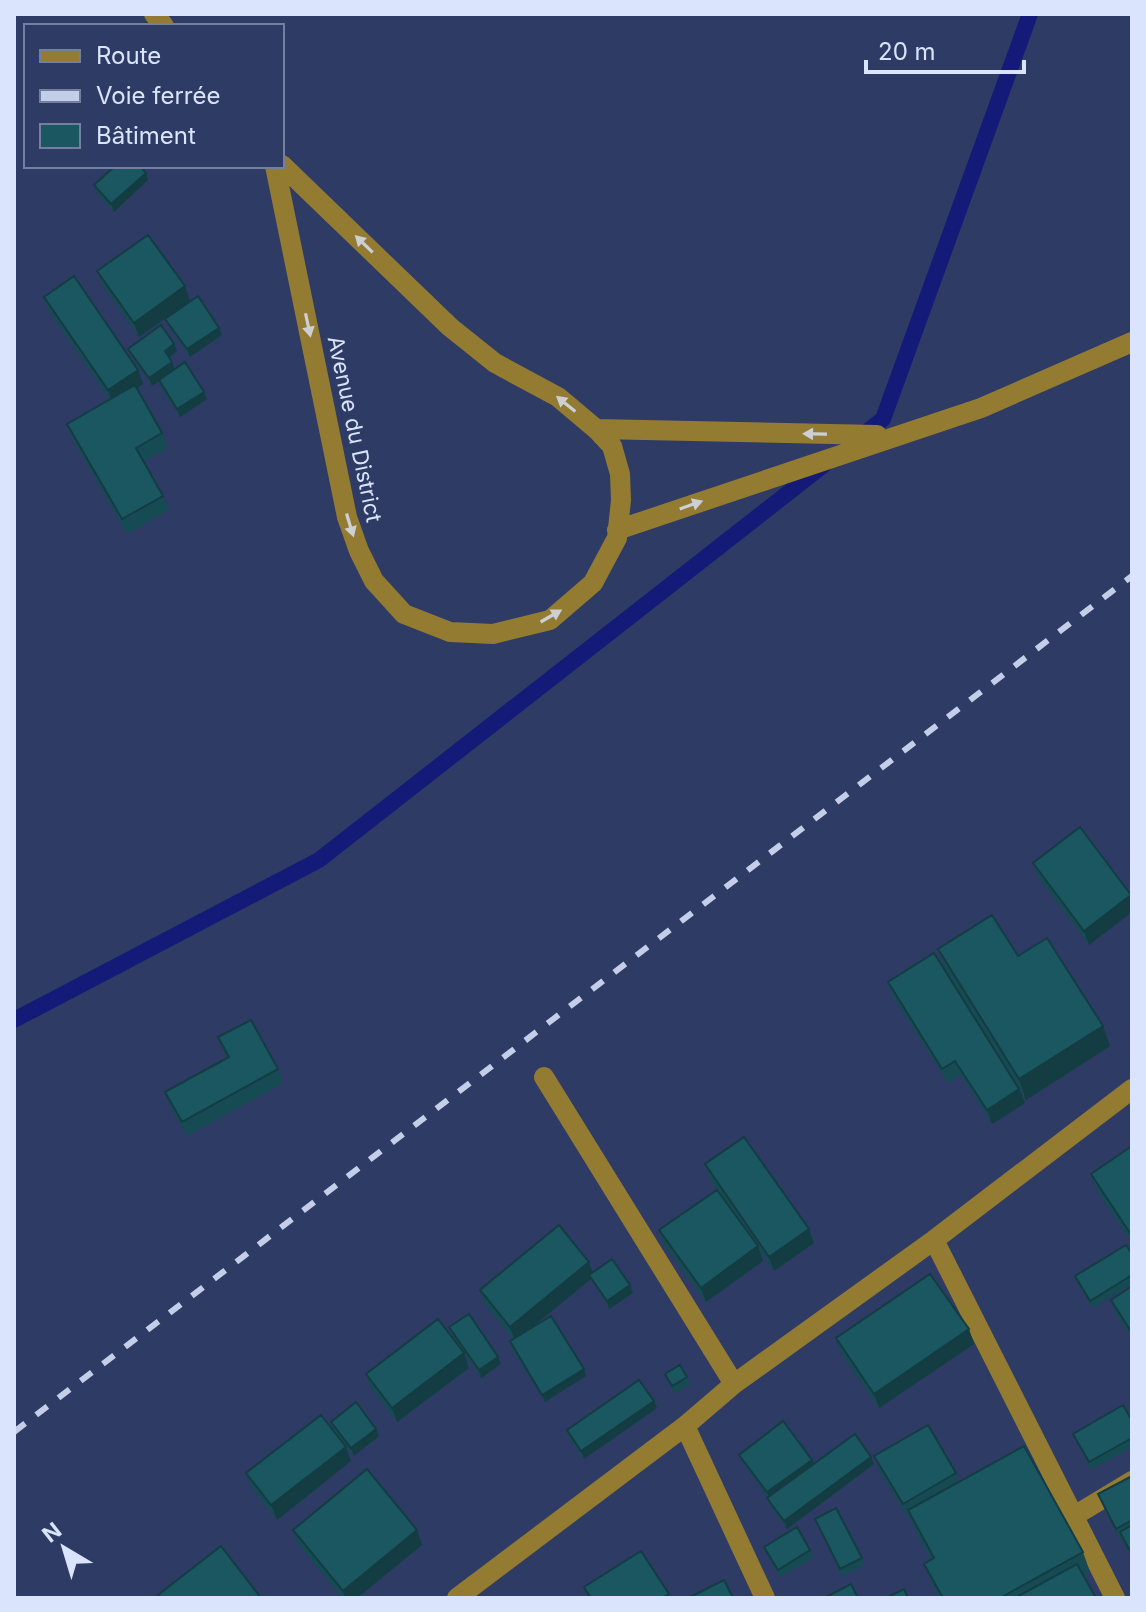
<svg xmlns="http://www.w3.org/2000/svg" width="1146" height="1612" font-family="Inter,sans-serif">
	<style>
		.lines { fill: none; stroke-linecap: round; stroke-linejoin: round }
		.stream { stroke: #141a77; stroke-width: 16 }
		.minor { stroke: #947b32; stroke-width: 20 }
		.rail { stroke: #c4cee9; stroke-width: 6; stroke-dasharray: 14 14; stroke-linecap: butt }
		.wall { fill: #174b53 }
		.shaded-wall { fill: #133d43 }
		.building { fill: #1b5760; stroke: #133d43; stroke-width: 2 }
		.oneway { fill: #cccfd4 }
		.labels { text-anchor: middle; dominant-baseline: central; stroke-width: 8; stroke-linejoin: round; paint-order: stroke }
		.street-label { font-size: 22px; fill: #dae4fd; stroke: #2e3b64 }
	</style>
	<rect width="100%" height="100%" fill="#2e3b64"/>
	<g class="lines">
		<path class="stream" d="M859 438 883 419 1030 14
			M14 1020 319 860 825 464"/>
		<path class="minor" d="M154 14 164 26
			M275 166 347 517 359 551 374 581 404 614 450 632 493 634 550 620 593 583 617 538 621 500 620 474 612 446 596 429 558 397 495 363 450 327 282 165
			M596 429 877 435
			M617 530 981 408 1132 342
			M544 1077 734 1384
			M934 1240 1115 1598
			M685 1426 765 1598
			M1074 1516 1132 1481
			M457 1598 685 1426 734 1384 934 1240 1132 1089"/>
		<path class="rail" d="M14 1432 1132 576"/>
	</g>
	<path class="wall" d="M148 180 114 212 97 193 94 185Z
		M97 271 190 301 219 328 222 335 190 357 168 326 165 319 139 337 103 286Z
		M44 297 138 370 143 384 137 389 162 433 168 448 144 461 163 496 169 510 127 534 72 438 67 424 110 400 49 311Z
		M128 349 177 351 169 358 175 369 204 392 207 399 180 417 161 388 159 381 152 386 131 356Z
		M1033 863 1131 895 1132 912 1089 945 1038 877Z
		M938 949 1018 956 1103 1026 1110 1046 1026 1100 945 970Z
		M888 982 1025 1103 992 1124 961 1075 948 1083 893 997Z
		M218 1037 278 1069 283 1083 187 1136 170 1107 165 1092 227 1058Z
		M1132 1146V1243L1096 1189 1091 1174Z
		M705 1164 814 1243 774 1271 758 1248 763 1261 706 1302 664 1245 659 1230 741 1224 710 1179Z
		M1132 1254V1284L1092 1308 1078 1284 1075 1276Z
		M593 1272 633 1293 609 1309 591 1279 531 1328 586 1376 545 1402 512 1349 510 1341 513 1339 485 1304 480 1290Z
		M1132 1286V1339L1116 1314 1111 1300Z
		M449 1327 498 1357 501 1364 481 1378 452 1335Z
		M836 1338 974 1344 879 1408 841 1353Z
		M469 1368 397 1422 371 1388 366 1374Z
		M665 1374 687 1377 690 1385 674 1393Z
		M654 1401 657 1408 584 1459 569 1438 567 1430Z
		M1132 1421V1447L1091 1470 1073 1434Z
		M331 1422 376 1429 379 1436 354 1456 333 1430Z
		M739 1455 814 1464H874L787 1529 770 1506 767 1498 768 1497 742 1462Z
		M874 1456 956 1473 959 1482 1083 1552 1090 1572 1084 1576 1096 1598H939L932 1584 924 1564 931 1560 915 1530 910 1517 908 1518 879 1470Z
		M351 1461 277 1520 252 1488 246 1473Z
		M1132 1476V1559L1124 1542 1122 1543 1104 1508 1098 1494Z
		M815 1519 862 1558 864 1565 842 1577Z
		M293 1530 422 1545 357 1598H342L298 1544Z
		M764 1547 810 1550 813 1558 780 1577 767 1555Z"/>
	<path class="shaded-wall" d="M146 173 148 180 114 212 111 204Z
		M185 286 190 301 139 337 134 323Z
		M219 328 222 335 190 357 187 349Z
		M174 344 177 351 167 359 165 351Z
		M172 362 175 370 152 386 149 378Z
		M138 370 143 384 113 405 108 390Z
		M204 392 207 399 180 417 177 409Z
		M1131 895 1132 912 1089 945 1084 931Z
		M1103 1026 1110 1046 1026 1100 1019 1079Z
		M1019 1089 1025 1103 992 1124 987 1110Z
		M809 1229 814 1243 774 1271 769 1257Z
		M758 1246 763 1261 706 1302 701 1288Z
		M589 1262 594 1276 589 1275 591 1279 515 1341 510 1327Z
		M630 1285 633 1293 609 1309 607 1301Z
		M969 1329 974 1344 879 1408 874 1394Z
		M464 1353 469 1368 397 1422 392 1408Z
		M498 1357 501 1364 481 1378 479 1370Z
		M584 1369 586 1376 545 1402 542 1395Z
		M654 1401 657 1408 584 1459 581 1451Z
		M376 1429 379 1436 354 1456 351 1448Z
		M346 1447 351 1461 277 1520 271 1505Z
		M871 1457 874 1464 787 1529 784 1521Z
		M812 1460 815 1467 770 1500 767 1492Z
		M417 1530 422 1545 357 1598H345L343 1591Z"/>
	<path class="building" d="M115 166H140L146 173 111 204 94 185Z
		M148 235 185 286 134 323 97 271Z
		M74 276 138 370 108 390 44 297Z
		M198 296 219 328 187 349 165 319Z
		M161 325 174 344 165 351 172 362 149 378 128 349Z
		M185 362 204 392 177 409 159 380Z
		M135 385 162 433 136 448 163 496 122 519 67 424Z
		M1080 827 1131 895 1084 931 1033 863Z
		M992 915 1018 956 1047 938 1103 1026 1019 1079 938 949Z
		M934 953 1019 1089 987 1110 955 1061 942 1069 888 982Z
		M251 1020 278 1069 182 1122 165 1092 229 1057 218 1037Z
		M744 1137 809 1229 769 1257 705 1164Z
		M1132 1146V1236L1091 1174Z
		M717 1190 758 1246 701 1288 659 1230Z
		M559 1225 589 1262 510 1327 480 1290Z
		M1126 1245 1132 1254V1275L1090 1301 1075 1276Z
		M612 1259 630 1285 607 1301 589 1275Z
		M930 1274 969 1329 874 1394 836 1338Z
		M1132 1286V1333L1111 1300Z
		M469 1314 498 1357 479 1370 449 1327Z
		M551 1316 584 1369 542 1395 510 1341Z
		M438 1319 464 1353 392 1408 366 1374Z
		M680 1365 687 1377 672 1386 665 1374Z
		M639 1380 654 1401 581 1451 567 1430Z
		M356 1402 376 1429 351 1448 331 1422Z
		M1123 1405 1132 1421V1438L1089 1462 1073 1434Z
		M321 1415 346 1447 271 1505 246 1473Z
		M783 1421 812 1460 767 1492 739 1455Z
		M928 1425 956 1473 903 1504 874 1456Z
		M855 1434 871 1457 784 1521 767 1498Z
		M1024 1446 1083 1552 1000 1598H943L924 1564 934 1558 908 1510Z
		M367 1469 417 1530 343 1591 293 1530Z
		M1132 1476V1520L1116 1529 1098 1494Z
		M836 1508 862 1558 840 1569 815 1519Z
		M1132 1525V1555L1120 1532Z
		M797 1527 810 1550 778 1570 764 1547Z
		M221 1546 261 1598H161L158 1595Z
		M641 1551 669 1594 662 1598H591L584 1587Z
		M1077 1564 1096 1598H1015Z
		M724 1580 733 1598H688Z
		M851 1584 858 1598H824Z
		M904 1589 908 1598H886Z"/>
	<defs><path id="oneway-solid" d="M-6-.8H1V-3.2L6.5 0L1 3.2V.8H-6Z" transform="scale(2)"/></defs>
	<g class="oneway">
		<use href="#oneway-solid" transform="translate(364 244) rotate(-136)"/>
		<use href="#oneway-solid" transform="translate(308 325) rotate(78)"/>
		<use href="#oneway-solid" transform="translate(566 404) rotate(-141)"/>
		<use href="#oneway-solid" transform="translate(815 434) rotate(-179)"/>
		<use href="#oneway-solid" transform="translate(691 505) rotate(-19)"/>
		<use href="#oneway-solid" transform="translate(350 525) rotate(73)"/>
		<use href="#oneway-solid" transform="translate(551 616) rotate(-30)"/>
	</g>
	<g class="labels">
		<g class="street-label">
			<text transform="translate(355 429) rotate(78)">Avenue du District</text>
		</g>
	</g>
	<rect width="1146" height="1612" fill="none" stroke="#dae4fd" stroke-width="32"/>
	<rect x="24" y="24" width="260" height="144" fill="#2e3b64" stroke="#737fa1" stroke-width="2"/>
	<rect x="40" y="50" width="40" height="12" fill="#947b32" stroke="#737fa1" stroke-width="2"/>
	<text x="96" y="64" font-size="24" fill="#dae4fd">Route</text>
	<rect x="40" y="90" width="40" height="12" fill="#c4cee9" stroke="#737fa1" stroke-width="2"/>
	<text x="96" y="104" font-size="24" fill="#dae4fd">Voie ferrée</text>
	<rect x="40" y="124" width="40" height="24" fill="#1b5760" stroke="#737fa1" stroke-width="2"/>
	<text x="96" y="144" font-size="24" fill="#dae4fd">Bâtiment</text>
	<g transform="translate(64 1548) rotate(322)" stroke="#2e3b64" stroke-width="6" paint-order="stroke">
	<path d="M0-6L14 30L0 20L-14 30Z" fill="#dae4fd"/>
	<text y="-12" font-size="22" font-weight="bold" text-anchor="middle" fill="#dae4fd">N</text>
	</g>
	<path d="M866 60v12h158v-12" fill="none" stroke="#dae4fd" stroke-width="4"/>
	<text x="878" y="60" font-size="24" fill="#dae4fd" stroke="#2e3b64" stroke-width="6" paint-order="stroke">20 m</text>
</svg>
